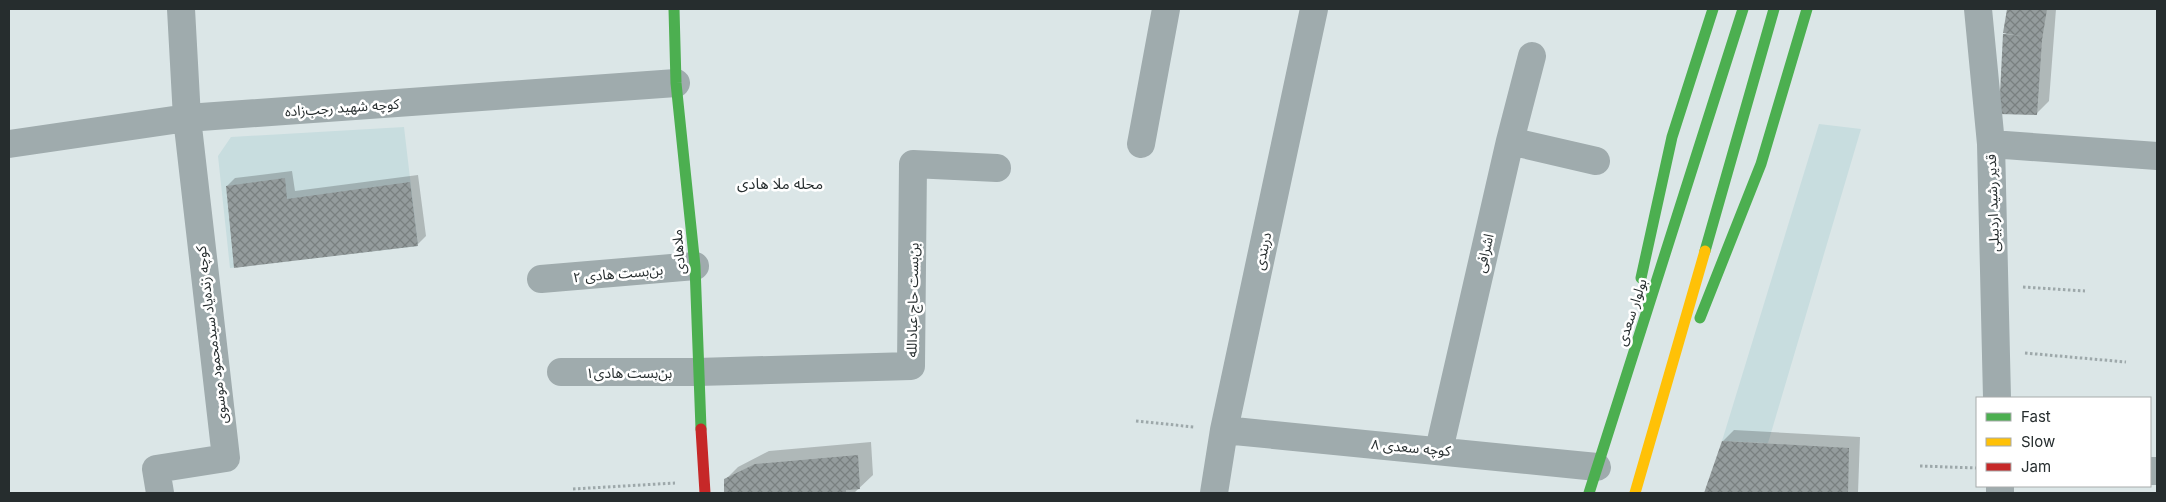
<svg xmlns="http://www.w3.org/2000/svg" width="2166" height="502" font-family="Inter,'Noto Sans Arabic',sans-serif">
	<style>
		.built { fill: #c8dddf }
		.shadow { fill: #0003 }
		.building { fill: url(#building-cross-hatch) }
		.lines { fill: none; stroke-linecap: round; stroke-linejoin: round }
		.path { stroke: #9da8aa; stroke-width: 3; stroke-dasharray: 2.5 2.5; stroke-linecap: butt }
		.street { stroke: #9fabad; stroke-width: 28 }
		.fast { stroke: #4caf50; stroke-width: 11 }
		.slow { stroke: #ffc107; stroke-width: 11 }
		.jam { stroke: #c62828; stroke-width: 11 }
		.labels { text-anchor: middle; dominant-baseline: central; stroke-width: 5; stroke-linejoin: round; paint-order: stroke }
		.street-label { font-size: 14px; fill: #262d2e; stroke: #fff }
		.neighbourhood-label { font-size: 15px; fill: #262d2e; stroke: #fff }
	</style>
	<defs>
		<pattern id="building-cross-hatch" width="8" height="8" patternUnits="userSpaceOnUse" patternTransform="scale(1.25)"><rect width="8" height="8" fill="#949c9d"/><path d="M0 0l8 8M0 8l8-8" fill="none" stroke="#798080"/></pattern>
	</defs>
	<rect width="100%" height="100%" fill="#dbe6e7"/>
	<path class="built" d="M1819 124 1861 129 1768 443 1722 441Z
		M404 127 418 246 230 268 218 156 231 137Z"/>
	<path class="shadow" d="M2008 9H2056L2049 101 2036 114 2004 35 2007 33 2004 32Z
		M292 171 295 191 418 175 426 236 418 244 227 186 235 178Z
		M1734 430 1860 437 1858 493H1706L1723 441Z
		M871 442 873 475 854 493H725V480L738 467 769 451Z"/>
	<path class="building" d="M2007 9H2047L2042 40 2037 115 1999 114 2003 34 2022 36 2003 33Z
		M285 178 287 199 410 182 418 246 234 268 226 186Z
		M1722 441 1849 448 1848 493H1704Z
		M858 455 860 489 846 490V493H724V479L755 464Z"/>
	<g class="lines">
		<path class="path" d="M2023 287 2085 291
			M2025 353 2126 362
			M1136 421 1194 427
			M1920 466 1977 468
			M573 489 675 483"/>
		<path class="street" d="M1978 9 1991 144 1997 398
			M1510 141 1596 161
			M9 144 187 118 676 83
			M1141 144 1166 9
			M1991 144 2157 156
			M541 279 695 266
			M561 372H697L911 366 913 164 997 168
			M1224 430 1597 467
			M1439 450 1510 141 1532 56
			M2150 471H2157
			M2000 486V493
			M160 493 156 469 226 458 187 118 181 9
			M1214 493 1224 430 1314 9"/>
		<path class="fast" d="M674 9 676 83 695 266 701 429
			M1705 251 1774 9
			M1641 278 1672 137 1713 9
			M1700 318 1761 164 1807 9
			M1589 493 1743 9"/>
		<path class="slow" d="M1635 493 1705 251"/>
		<path class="jam" d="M701 429 705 493"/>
	</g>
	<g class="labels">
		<g class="street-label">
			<text transform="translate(342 107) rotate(-4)">کوچه شهید رجب‌زاده</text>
			<text transform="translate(1992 203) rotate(-92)">قدیر رشید اردبیلی</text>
			<text transform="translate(1262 251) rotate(-78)">دربندی</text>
			<text transform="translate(678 252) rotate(-95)">ملاهادی</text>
			<text transform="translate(1484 253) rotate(-77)">اشرافی</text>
			<text transform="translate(618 273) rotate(-5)">بن‌بست هادی ۲</text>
			<text transform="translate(912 300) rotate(-89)">بن‌بست حاج عبادالله</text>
			<text transform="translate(1631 312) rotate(-72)">بولوار سعدی</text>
			<text transform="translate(211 335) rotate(-97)">کوچه زنده‌یاد سیدمحمود موسوی</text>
			<text x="629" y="372">بن‌بست هادی۱</text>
			<text transform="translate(1411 447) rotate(5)">کوچه سعدی ۸</text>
		</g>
		<g class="neighbourhood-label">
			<text x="780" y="183">محله ملا هادی</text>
		</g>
	</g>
	<rect width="2166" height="502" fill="none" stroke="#262d2e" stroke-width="20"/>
	<rect x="1976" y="397" width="175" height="90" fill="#ffffff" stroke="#a8abab"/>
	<rect x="1986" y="413" width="25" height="8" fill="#4caf50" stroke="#a8abab"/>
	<text x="2021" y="422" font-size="15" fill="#262d2e">Fast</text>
	<rect x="1986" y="438" width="25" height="8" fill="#ffc107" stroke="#a8abab"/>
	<text x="2021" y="447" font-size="15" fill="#262d2e">Slow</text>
	<rect x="1986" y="463" width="25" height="8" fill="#c62828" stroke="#a8abab"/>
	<text x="2021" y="472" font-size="15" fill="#262d2e">Jam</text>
</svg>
